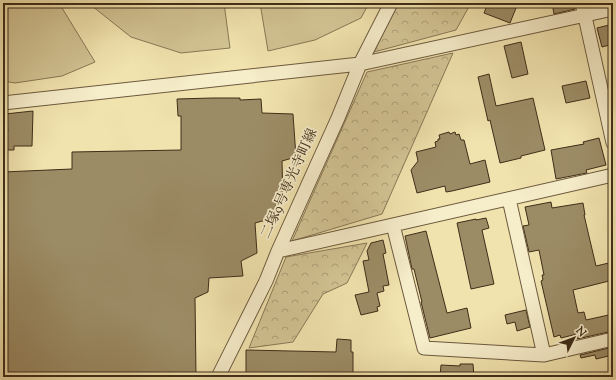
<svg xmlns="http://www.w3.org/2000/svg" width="616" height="380" font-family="'Sorts Mill Goudy','Noto Serif JP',serif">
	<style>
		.forest { fill: url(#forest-crowns); stroke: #897856 }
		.pitch { fill: #d3c494; stroke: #897856 }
		.building { fill: #9c8c66; stroke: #3f2d18 }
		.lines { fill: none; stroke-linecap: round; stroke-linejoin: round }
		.minor-casing { stroke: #6c5a3e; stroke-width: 15 }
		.minor { stroke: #f6edca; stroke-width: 13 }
		.labels { text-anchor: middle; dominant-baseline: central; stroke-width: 3.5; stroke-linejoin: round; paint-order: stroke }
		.street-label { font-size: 14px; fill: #3f2d18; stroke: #f6edca }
	</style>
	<defs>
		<pattern id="forest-crowns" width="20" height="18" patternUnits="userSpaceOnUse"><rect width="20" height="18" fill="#d3c494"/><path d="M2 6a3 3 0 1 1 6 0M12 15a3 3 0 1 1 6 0" fill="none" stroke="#ada078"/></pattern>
	</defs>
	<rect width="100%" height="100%" fill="#f1e3ae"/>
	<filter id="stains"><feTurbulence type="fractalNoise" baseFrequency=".005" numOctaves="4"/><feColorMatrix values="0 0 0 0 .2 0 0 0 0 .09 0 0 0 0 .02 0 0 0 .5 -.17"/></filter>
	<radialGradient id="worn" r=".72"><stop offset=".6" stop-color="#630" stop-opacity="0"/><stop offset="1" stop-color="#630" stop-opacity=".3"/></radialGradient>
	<path class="forest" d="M398 3H471L456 30 374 52Z
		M453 53 382 214 292 241 367 72Z
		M367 243 347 283 323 294 293 342 249 348 286 257Z"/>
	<path class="pitch" d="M3 3H59L95 62 62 76 15 83 3 81Z
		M90 3H224L230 48 181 53 131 37 92 6Z
		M260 3H369L361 18 315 40 268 51Z"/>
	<path class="building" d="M488 3H518L510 23 484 13Z
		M552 3H574L575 9 554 14Z
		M613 24V44L602 47 597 28Z
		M521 42 528 74 512 78 504 46Z
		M489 74 496 106 533 98 545 150 521 156V158L500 163 490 120 488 121 478 77Z
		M586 81 590 98 566 103 562 86Z
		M212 98H240V100L261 99 262 113 293 114 296 157 282 161 283 201 276 200 277 217 255 223 257 253 241 261 243 276 209 278 208 292 195 298 196 377H3V172L72 169V152L181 150V116H178L177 99Z
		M33 111 32 146H14V150H3V131H8L5 114Z
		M449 132 450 134 455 132 456 135 459 134 461 140H464L470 164 485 160 490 182 452 191 446 192 445 186 417 193 411 170 418 161 416 152 436 147 435 142 438 141V139H440L439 135Z
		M599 138 606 165 586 170 587 173 556 179 551 150 584 144 583 142Z
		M551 202 552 208 583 203 585 215H584L596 266 613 262V280L573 290 578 313 584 312 586 320 613 314V331L577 339V334L561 338 560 335 554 337 541 281 543 280 542 275H544L539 250 529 252 523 226 529 225 525 207Z
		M486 218 489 228 482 230 494 284 471 289 457 223 476 219V220Z
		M426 231 447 313 467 308 471 328 430 338 421 302H422L414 269H412L405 236Z
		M383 240 386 253 383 254 389 285 383 286 384 291 377 293 380 306 377 307 378 311 361 315 355 295 369 292 363 261 369 260 367 251 371 243Z
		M526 310 530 327 517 331 515 322 507 324 505 315Z
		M337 339 351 340V352H353V377H246V350L336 352Z
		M613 347V355L596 359 595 355 581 358 580 355Z
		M460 364H473L474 377H440L441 365 460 366Z"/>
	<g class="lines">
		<g class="minor-casing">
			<path id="minor" d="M582 3 613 143
				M3 103 360 64 613 9
				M509 199 544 355
				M393 225 424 348 544 355 613 339
				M278 251 613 175
				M218 377 266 281 278 251 338 118 360 64 391 3"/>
		</g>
		<use href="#minor" class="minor"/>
	</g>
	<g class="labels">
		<g class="street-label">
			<text transform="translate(290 184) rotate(-66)">二塚9号専光寺町線</text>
		</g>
	</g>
	<rect width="616" height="380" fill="none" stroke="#f1e3ae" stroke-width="16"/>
	<rect x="4" y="4" width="608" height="372" fill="none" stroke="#3f2d18" stroke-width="2"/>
	<rect x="8" y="8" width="600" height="364" fill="none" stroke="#3f2d18"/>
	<g transform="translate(574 338) rotate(48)" stroke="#f6edca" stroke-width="3" paint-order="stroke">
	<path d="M0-3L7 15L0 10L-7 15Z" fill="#3f2d18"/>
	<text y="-6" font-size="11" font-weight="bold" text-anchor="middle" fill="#3f2d18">N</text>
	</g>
	<rect width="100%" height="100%" filter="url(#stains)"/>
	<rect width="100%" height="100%" fill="url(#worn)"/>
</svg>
